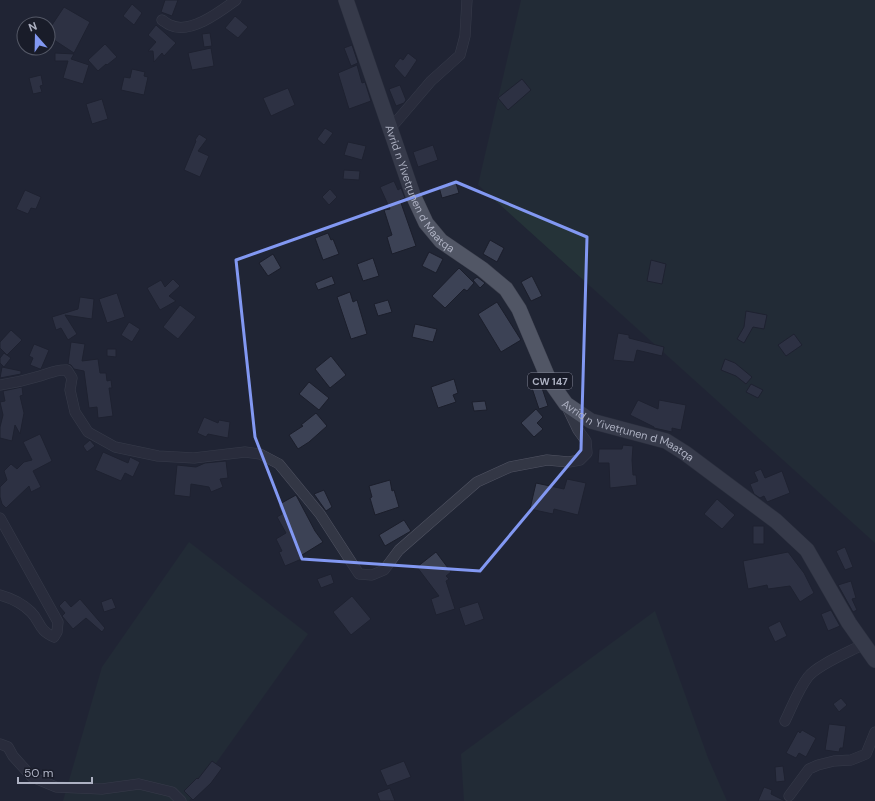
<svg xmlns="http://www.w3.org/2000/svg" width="875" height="801" font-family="'DM Sans',sans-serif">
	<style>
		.green { fill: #253338 }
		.building { fill: #3c4255; stroke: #1b1e2b }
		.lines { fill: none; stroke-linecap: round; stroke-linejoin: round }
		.street-casing { stroke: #515463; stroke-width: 11 }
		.primary-casing { stroke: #3d404e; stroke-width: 16 }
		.street { stroke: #333745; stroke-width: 10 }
		.primary { stroke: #515665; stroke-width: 15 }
		.marked { fill: none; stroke: #8298f2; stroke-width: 3; stroke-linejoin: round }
		.labels { text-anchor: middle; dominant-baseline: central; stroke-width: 3.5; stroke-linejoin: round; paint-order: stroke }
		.shield { fill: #191c29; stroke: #818494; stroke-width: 1 }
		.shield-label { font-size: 10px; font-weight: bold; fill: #adb1c2 }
		.street-label { font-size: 11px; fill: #adb1c2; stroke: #191c29 }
	</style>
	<rect width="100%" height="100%" fill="#202534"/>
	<path class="green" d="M521 0H875V543L478 185Z
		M189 542 308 634 189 801H63L102 667Z
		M655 611 708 758 727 801H464L461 754Z"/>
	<path class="building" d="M165 0H178L172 16 161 12Z
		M132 4 142 13 134 25 123 16Z
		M64 7 90 22 74 53 48 36V31Z
		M235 16 248 27 238 38 225 28Z
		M156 25 176 43 164 56 162 53 154 62 153 51H148L156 42 148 35Z
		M210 33 212 46 204 47 202 34Z
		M105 44 117 57 107 65 106 64 98 71 88 60Z
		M352 45 358 63 351 66 344 48Z
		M211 48 214 66 192 70 188 53Z
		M55 53 74 54 71 59 89 65 83 84 63 78 68 61H55Z
		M408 53 417 60 405 78 394 66 400 58 403 60Z
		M357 65 362 83 365 82 371 101 349 109 338 73Z
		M132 69 145 72 144 76 148 77 144 95 121 90 124 77 130 78Z
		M41 75 43 85 40 86 42 92 33 94 29 78Z
		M522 79 531 90 508 110 498 98Z
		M400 85 406 100 404 103 396 106 389 89Z
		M288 88 295 105 271 116 263 98Z
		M102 99 108 119 92 124 86 104Z
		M325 128 333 133 324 145 317 139Z
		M199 134 207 139 198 151 209 156 200 177 184 170 196 141 195 140Z
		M348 142 366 146 362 160 344 155Z
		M433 145 438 160 418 167 413 152Z
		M344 170 360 171 359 180 343 179Z
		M394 181 398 190 401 188 405 198 400 200 416 246 392 254 387 237 392 235 384 210 390 209 380 187Z
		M456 183 459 193 442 198 439 187Z
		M330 189 337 197 329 205 322 197Z
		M25 190 41 197 36 209 31 208 28 214 16 209Z
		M328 233 331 240 333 239 339 254 323 260 315 238Z
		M490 240 504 248 497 262 483 254Z
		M429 252 443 259 436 273 422 266Z
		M273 254 281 268 268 276 259 263Z
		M373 258 379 276 363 281 357 264Z
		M651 260 666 264 662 284 647 281Z
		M459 268 474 283 467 291 464 289 445 308 432 296Z
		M332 276 335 284 318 290 315 283Z
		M532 276 542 296 531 301 521 282Z
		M477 277 485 283 480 288 473 280Z
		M173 279 180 286 169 296 176 301 160 310 147 288 161 280 165 287Z
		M350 292 353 302 357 300 367 334 351 339 337 297Z
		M117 293 125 317 107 323 99 299Z
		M80 297 94 299 92 319 65 315 77 334 68 340 61 328 56 330 52 317 78 309Z
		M388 300 392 312 378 316 374 304Z
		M497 302 521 340 501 352 478 314Z
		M180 305 196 317 178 339 163 327Z
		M746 311 767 315 764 329 753 327 744 343 737 339 744 327Z
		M129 322 140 329 132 342 121 335Z
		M415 324 437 329 433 342 412 337Z
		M11 330 22 340 7 355 0 348V342Z
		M618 333 629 335V338L664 347 662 356 637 350 634 362 613 360Z
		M794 334 802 345 786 356 778 345Z
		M71 342 85 344 82 361 98 359 100 373H106L107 381 111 380 112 388H109L113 416 98 418 97 407 89 408 84 371 74 369 71 365 68 364Z
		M34 344 49 350 41 369H40L30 365 33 358 29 356Z
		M107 349H116V357L107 356Z
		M4 353 11 358 4 367 0 363V358Z
		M331 356 346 375 330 388 315 369Z
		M725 359 735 363 752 377 746 384 736 376 721 370Z
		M2 367 21 371V374L0 378Z
		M538 376 548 406 539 409 529 379Z
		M454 379 458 393 453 395 456 402 438 408 431 387Z
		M309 382 329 398 319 410 299 394Z
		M751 384 763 390 758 398 746 392Z
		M22 387 23 395 20 396 24 413 20 434 15 425 12 441 0 438V427L3 415 0 402 5 401 3 391Z
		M638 400 658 409 659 400 686 405 681 430 672 428V432L654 428V427L630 415Z
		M485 401 487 410 474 411 472 402Z
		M536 409 543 417 537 423 543 429 534 437 521 423Z
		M316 413 327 426 309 442 298 449 289 435 303 426 301 425Z
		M204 417 218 423 219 420 230 422 228 438 208 434 206 437 197 433Z
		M40 434 52 461 33 471 41 487 31 492 29 486 6 508 2 504 0 497V487L7 480 4 471 11 464 17 469 24 462 32 460 23 442Z
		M90 440 95 446 87 452 83 446Z
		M623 445 633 446 632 460 633 475H636L637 485 610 488 609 463H598L599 449H622Z
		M103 452 128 463 130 457 140 462 133 477 125 473 121 481 95 470Z
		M226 461 228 478 220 479 223 487 211 492 209 487 191 484 190 497 174 495 177 465 196 467 205 463Z
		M761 469 765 478 782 471 790 493 767 502 764 496 760 498 754 494 750 484 758 481 754 472Z
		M567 479 586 483 578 515 554 509 553 514 530 509 536 483 564 489Z
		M390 480 392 491 394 490 399 507 375 515 370 498 372 497 369 486Z
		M324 490 332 507 326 511 314 494Z
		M296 495 315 531 323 542 302 555 304 558 285 566 279 552 282 551 276 539 286 533 277 517 282 514 278 505Z
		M717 499 735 515 722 529 704 514Z
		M404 520 411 531 385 546 379 535Z
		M753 526H764V544H753Z
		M845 547 853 567 845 570 836 551Z
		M436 552 451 572 446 576 449 579 446 581 455 609 436 615 431 599 439 596 417 567Z
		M788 552 804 573 814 593 800 602 790 586 768 589 767 585 748 589 743 561Z
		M331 574 334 583 321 588 317 579Z
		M851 581 856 598 852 599 857 610 853 612 838 585Z
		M352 596 371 619 351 635 333 612Z
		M112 598 116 608 104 612 101 602Z
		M80 599 105 628 102 632 86 618 73 629 62 616 65 613 59 606 65 600 71 607Z
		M478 602 484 619 465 626 459 608Z
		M831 610 840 626 828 631 821 614Z
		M780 621 787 636 775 642 768 627Z
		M841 698 847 705 839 712 833 704Z
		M829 724 846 726 843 748H840L839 752 825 750Z
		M802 730 816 738 806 757 799 753 796 758 786 753 798 731 800 733Z
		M212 761 222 768 211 783 193 800 184 791 197 778 198 779Z
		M404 761 411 777 387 786 380 770Z
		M783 766 785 781 776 782 775 767Z
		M764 787 772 790 771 794 785 801H758Z
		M390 788 395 801H380L377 793Z"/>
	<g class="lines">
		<g class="street-casing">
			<path id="street" d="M162 20C164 21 167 24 170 25 190 35 221 11 236 0
				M390 129 431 81 460 55 465 36 467 0
				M0 385C14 383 27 380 40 376 50 373 57 369 67 370L72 378 70 390 75 412 88 432 115 447 158 456 194 458 245 452 260 454 279 464 320 514 359 574 372 575 384 570 399 550 477 482 510 467 547 460 569 462 580 460 587 453 586 441 578 430 566 405
				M0 518 58 622 57 632 54 637C38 630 41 622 31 612 23 604 11 598 0 595
				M785 721C792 707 798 690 808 677 817 665 849 652 864 644
				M0 744 8 747 13 756 32 777 56 787 102 789 139 784 172 792 181 801
				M789 796 809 769 818 765 834 761 851 760 866 754 875 732"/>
		</g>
		<g class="primary-casing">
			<g id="primary">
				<path id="s1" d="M346 0 413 195 426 223 441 241 482 269 506 289 519 309 549 380 566 404 591 421 666 441 685 453 776 521 807 550 849 623 875 660"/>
			</g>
		</g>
		<use href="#street" class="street"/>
		<use href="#primary" class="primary"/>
	</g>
	<path d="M0 0H875V801H0ZM456 182 587 237 581 450 480 571 302 559 255 437 236 260Z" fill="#202534" fill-opacity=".55" fill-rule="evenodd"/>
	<path class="marked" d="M456 182 587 237 581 450 480 571 302 559 255 437 236 260Z"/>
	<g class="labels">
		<rect class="shield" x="528" y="373" width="44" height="16" rx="3"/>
		<g class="shield-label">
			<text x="550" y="381">CW 147</text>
		</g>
		<g class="street-label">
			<text stroke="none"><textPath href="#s1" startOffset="204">Avrid n Yivetṛunen d Maatqa</textPath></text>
			<text stroke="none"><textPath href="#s1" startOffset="540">Avrid n Yivetṛunen d Maatqa</textPath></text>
		</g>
	</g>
	<g transform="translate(36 36) rotate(340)"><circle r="19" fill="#191c29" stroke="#545866"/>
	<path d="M0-3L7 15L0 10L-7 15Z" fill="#8298f2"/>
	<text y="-6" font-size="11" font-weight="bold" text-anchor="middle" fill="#adb1c2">N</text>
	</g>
	<path d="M18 777v6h74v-6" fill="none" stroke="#adb1c2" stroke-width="2"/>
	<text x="24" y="777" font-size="12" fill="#adb1c2" stroke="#191c29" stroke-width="3" paint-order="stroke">50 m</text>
</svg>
